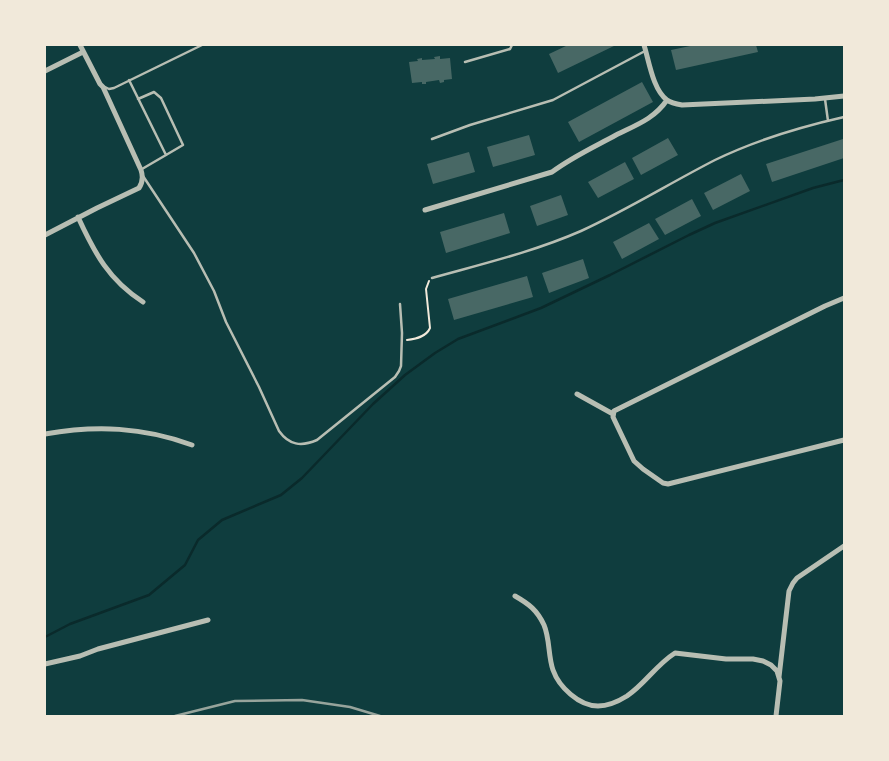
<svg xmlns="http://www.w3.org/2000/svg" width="889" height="761" font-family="'Work Sans',sans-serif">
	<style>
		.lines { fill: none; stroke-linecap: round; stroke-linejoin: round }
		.stream { stroke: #0a2a2b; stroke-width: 2.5 }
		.building { fill: #486865 }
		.path { stroke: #f1e9da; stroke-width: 2 }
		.service { stroke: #b8beb3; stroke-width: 2.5 }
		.minor { stroke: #b8beb3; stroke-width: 5 }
		.rail { stroke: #97a49c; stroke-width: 2.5 }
	</style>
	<rect width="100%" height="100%" fill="#0f3d3e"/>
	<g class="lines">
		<path class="stream" d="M45 637 70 624 149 595 185 565 198 540 222 520 281 495 302 478 373 404 405 375 435 353 458 339 541 308 610 275 689 235 715 223 813 188 844 180"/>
	</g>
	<path class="building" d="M568 45H616L558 73 549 54Z
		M695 45H756L758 52 676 70 671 50Z
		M440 56V59L450 58 452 79 444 80V82L440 83 439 80 426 82V84H422V82L412 83 409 62 418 61 417 59 422 58V60L435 59 434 57Z
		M642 82 653 102 579 142 568 122Z
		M529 135 535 155 493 167 487 147Z
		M668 138 678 155 641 175 632 158Z
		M843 139 844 158 772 182 766 164Z
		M469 152 475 172 433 184 427 164Z
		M625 162 634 179 598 198 588 182Z
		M741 174 750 191 713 210 704 193Z
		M561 195 568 215 537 226 530 206Z
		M692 199 701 216 665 235 655 219Z
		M504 213 510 233 446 253 440 232Z
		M649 223 659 239 622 259 613 242Z
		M583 259 589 278 549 293 542 273Z
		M527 276 533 297 454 320 448 299Z"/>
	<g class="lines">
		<path class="path" d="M407 340C416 339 426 337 430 328L426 289 429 281"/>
		<path class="service" d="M465 62 510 49 512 45
			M129 80 166 155 142 169
			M105 87 109 89 114 88 202 45
			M138 99 154 92 161 98 183 145 166 155
			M825 99 828 121
			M432 139 470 125 553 100 645 51
			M143 176 194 253 214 291 226 322 259 387 279 431C289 445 301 447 317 440L395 377 399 371 401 366 402 333 400 304
			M432 278C482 264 533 252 581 231 627 210 670 183 715 160 756 140 800 127 844 117"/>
		<path class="minor" d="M644 45C649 61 653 90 667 100 671 103 676 104 682 105L815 99 844 96
			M45 71 83 52
			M425 210 552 172C572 157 594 147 616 135 636 125 654 119 667 100
			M78 217C95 254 109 280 143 302
			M45 235 97 208 139 188C143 182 143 176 141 170L103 87 100 84 80 45
			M844 298 825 306 614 411 613 417 634 461 643 469 663 483 668 484 844 440
			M577 394 613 414
			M45 434C96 425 143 427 192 445
			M515 596C529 604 537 610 544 625 550 639 548 656 553 670 559 687 579 706 598 706 607 706 619 701 627 696 645 684 656 665 675 653L726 659H753L763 661 771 665 777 671 780 681 776 716
			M45 664 80 656 98 649 208 620
			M779 677 789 591 793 583 797 578 844 546"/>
		<path class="rail" d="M175 716 235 701 302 700 350 707 380 716"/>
	</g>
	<rect width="889" height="761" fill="none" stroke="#f1e9da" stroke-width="92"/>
</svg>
